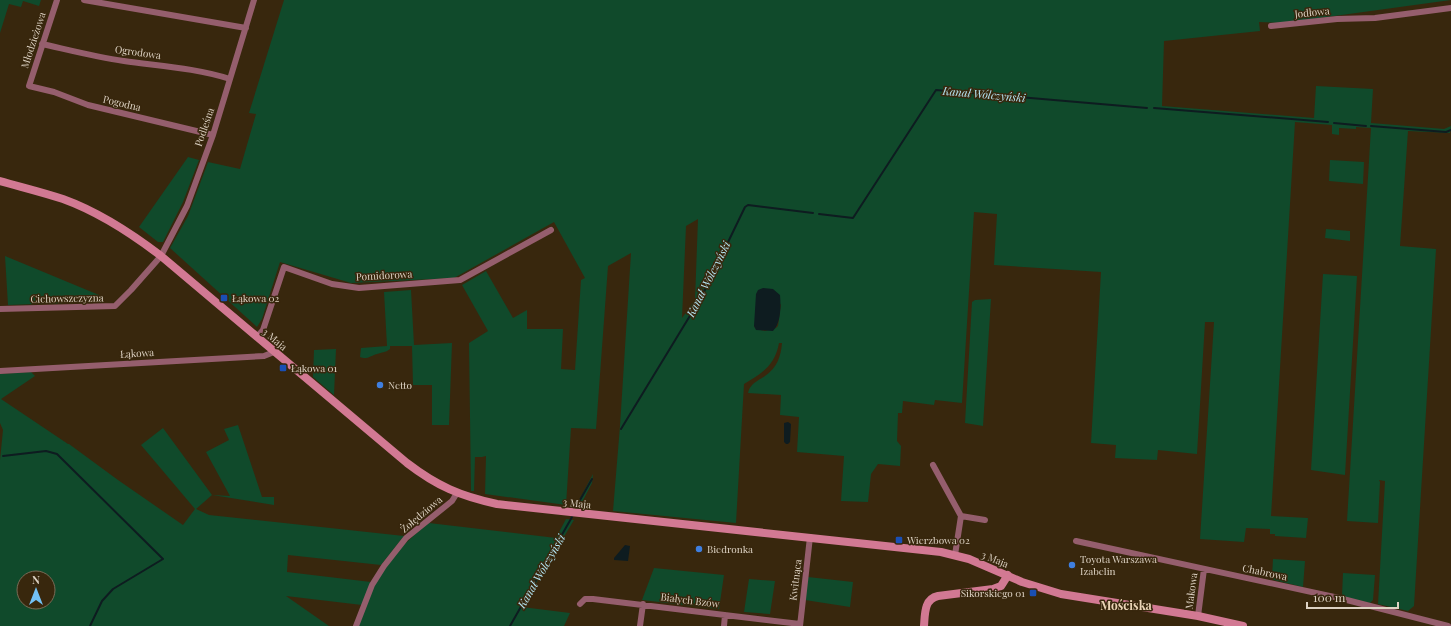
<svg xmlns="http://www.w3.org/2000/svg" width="1451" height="626" font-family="'Playfair Display',serif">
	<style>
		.green { fill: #104a2b; fill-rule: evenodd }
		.water { fill: #0e1c20 }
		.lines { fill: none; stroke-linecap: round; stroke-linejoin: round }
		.stream { stroke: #0e1c20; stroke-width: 2 }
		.street { stroke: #955e6d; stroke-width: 6 }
		.secondary { stroke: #d27993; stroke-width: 8 }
		.transit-dot { fill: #1a4fb4; stroke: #38270d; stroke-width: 1.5 }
		.shop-dot { fill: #3f7fe0; stroke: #38270d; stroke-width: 1.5 }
		.labels { text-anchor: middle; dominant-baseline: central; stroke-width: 3; stroke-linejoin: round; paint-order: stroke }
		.street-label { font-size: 10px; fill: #ddd2c3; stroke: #38270d }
		.poi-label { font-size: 10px; fill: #ddd2c3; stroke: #38270d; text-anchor: start }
		.water-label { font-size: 11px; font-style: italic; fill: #b4e6f4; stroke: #38270d }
		.quarter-label { font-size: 12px; font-weight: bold; fill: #ead4b6; stroke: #38270d }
	</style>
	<rect width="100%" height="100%" fill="#38270d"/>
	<path class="green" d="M0 0H41L39 6 23 1 21 7 9 4 0 33Z
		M284 0H1451L1283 23 1259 22 1260 31 1164 41 1162 106 1314 118 1316 86 1373 89 1371 123 1444 129 1451 126 1450 133 1408 131 1400 246 1436 249 1414 606 1408 611 1378 604 1385 481 1379 480 1380 482 1378 523 1347 521 1371 128 1356 127V129L1339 128V135L1332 134V125L1295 122 1271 516 1308 518 1306 538 1275 536V534H1270V529L1246 528 1244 542 1200 539 1214 322H1205L1197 454 1158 450 1157 460 1115 458 1116 445 1091 443 1101 272 994 265 997 214 974 212 962 403 935 400 934 405 903 401 902 413H898L897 441 901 446 900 466 878 464 871 474 868 502 841 501 844 456 797 452 799 417 780 415 781 395 748 393C750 383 758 381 765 376 777 368 781 356 782 343H779C775 365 763 373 744 384L736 523 613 511 620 426 631 253 608 266 596 429 571 428 566 505 485 494 486 456 482 457H475L474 491H471L469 343 488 331 462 285 486 271 513 318 527 310V329H563L561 369 575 370 581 280 585 278 554 222 454 278 351 283 280 262 262 319 257 327 170 248 188 216 208 162 240 169 256 114 249 113ZM698 219 695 300 682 318 686 226ZM781 304 778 326 776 328 765 331 756 329 754 326Z
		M188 157 199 160 183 202 163 242H158L139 227Z
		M1330 160 1364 162 1363 184 1329 181Z
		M1326 229 1350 231V241L1325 238Z
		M5 256 99 295 93 302 8 305Z
		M1323 274 1357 276 1345 475 1311 470Z
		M411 290 414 345 452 343 449 425H432V385H413L412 346H390V349C385 353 382 352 377 354 370 356 367 360 360 357L361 348 387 346 384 292Z
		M991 299 984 410 983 426 965 423 972 302 975 300Z
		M336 349 334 395 313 377 314 350Z
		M31 372 35 376 1 399 68 444H69L118 480 183 525 195 509 141 445 163 428 212 495 230 496 206 452 229 440 224 429 238 425 262 497H274V505L212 495 196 509 209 515 404 536 381 565 288 555 287 572 371 582 362 605 286 596 329 626H0V460L3 430 0 423V374ZM24 578H48V602H24Z
		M593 474 592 483 580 506H576Z
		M566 519 574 520 522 607 570 613 564 626H358C364 612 368 596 375 583 388 559 408 539 429 523L556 538Z
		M1273 559 1305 561 1303 587 1274 580 1272 577Z
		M654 568 724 575 719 609 642 600Z
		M1343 573 1375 575 1373 600 1370 603 1342 596Z
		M808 577 853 582 850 607 805 600Z
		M749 579 775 581 770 614 744 612Z"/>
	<path class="water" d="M763 288 773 289 780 295C781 306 781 323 773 331L756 330 754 326 756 294 758 290Z
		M784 423 788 422 791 424 790 442 788 444H786L784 442Z
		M625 545 630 546 628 561 614 560V558Z"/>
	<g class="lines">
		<path class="stream" d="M1154 108 1328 122
			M1334 123 1366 126
			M1371 126 1446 132 1451 130
			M819 214 853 218 936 90 1147 108
			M621 429 702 296 745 207 748 205 813 213
			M3 456 46 451 57 454 163 559 113 589 102 601 90 626
			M576 507 592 479
			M510 626 572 517"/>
		<path class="street" d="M57 0 29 86 54 92 88 105 213 135
			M84 0 246 28
			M1271 26 1337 19 1375 18 1451 8
			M42 44C69 50 96 57 124 61 159 66 196 68 230 79
			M0 309 115 306 131 290 161 256 187 206 213 135 254 0
			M257 337 263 330 284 267 332 284 359 288 460 280 551 230
			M0 371 264 356 274 352
			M933 465 961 516 955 555
			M961 516 985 520
			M1076 541 1339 598 1448 626
			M580 604 585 599H593L800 624
			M1198 616 1204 569
			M356 626 372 585 384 566 406 538 452 501 457 493
			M640 626 643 604
			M724 626 725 615
			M800 626 810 537"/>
		<path class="secondary" d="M0 181C21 187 42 192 63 199 99 212 131 233 161 256L407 463C437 486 460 496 497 504L941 552 969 559 1022 582 1061 594 1198 616 1243 626
			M924 626C925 614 924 599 938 596L993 589 1001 586 1008 575"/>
	</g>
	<g class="transit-dot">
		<rect x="220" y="294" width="8" height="8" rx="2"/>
		<rect x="279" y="364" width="8" height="8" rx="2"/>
		<rect x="895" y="536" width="8" height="8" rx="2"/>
		<rect x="1029" y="589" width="8" height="8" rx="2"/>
	</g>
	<g class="shop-dot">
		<circle cx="380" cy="385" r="4"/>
		<circle cx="699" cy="549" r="4"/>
		<circle cx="1072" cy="565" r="4"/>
	</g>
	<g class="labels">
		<g class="street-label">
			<text transform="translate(1312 12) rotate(-6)">Jodłowa</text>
			<text transform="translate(33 40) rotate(-72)">Młodzieżowa</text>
			<text transform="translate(138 52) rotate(8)">Ogrodowa</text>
			<text transform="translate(122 103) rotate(13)">Pogodna</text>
			<text transform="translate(204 127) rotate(-71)">Podleśna</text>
			<text transform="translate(384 275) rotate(-3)">Pomidorowa</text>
			<text transform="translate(67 298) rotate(-1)">Cichowszczyzna</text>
			<text transform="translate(275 339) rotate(40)">3 Maja</text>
			<text transform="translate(137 353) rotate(-3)">Łąkowa</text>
			<text transform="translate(577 503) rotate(6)">3 Maja</text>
			<text transform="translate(421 514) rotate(-40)">Żołędziowa</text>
			<text transform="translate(995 559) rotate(22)">3 Maja</text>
			<text transform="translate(1265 572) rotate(12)">Chabrowa</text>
			<text transform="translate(795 580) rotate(-83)">Kwitnąca</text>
			<text transform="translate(1191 591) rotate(-82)">Makowa</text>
			<text transform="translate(690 600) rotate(7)">Białych Bzów</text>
		</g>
		<g class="poi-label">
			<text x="232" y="298">Łąkowa 02</text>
			<text x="291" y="368">Łąkowa 01</text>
			<text x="388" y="385">Netto</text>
			<text x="907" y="540">Wierzbowa 02</text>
			<text x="707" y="549">Biedronka</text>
			<text x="1080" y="559">Toyota Warszawa<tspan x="1080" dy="12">Izabelin</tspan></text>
			<text x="1025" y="593" text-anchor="end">Sikorskiego 01</text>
		</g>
		<g class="water-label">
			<text transform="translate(984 94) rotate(5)">Kanał Wólczyński</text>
			<text transform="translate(708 279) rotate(-63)">Kanał Wólczyński</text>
			<text transform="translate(541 571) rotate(-60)">Kanał Wólczyński</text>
		</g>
		<g class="quarter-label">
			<text x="1126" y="605">Mościska</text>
		</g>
	</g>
	<g transform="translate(36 590)"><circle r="19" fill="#38270d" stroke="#7a6b56"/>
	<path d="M0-3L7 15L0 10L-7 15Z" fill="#73c1f5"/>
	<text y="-6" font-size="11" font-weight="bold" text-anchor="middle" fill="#ddd2c3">N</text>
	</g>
	<path d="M1307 602v6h91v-6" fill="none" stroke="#ddd2c3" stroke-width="2"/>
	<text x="1313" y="602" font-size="12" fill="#ddd2c3" stroke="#38270d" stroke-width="3" paint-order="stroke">100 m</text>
</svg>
